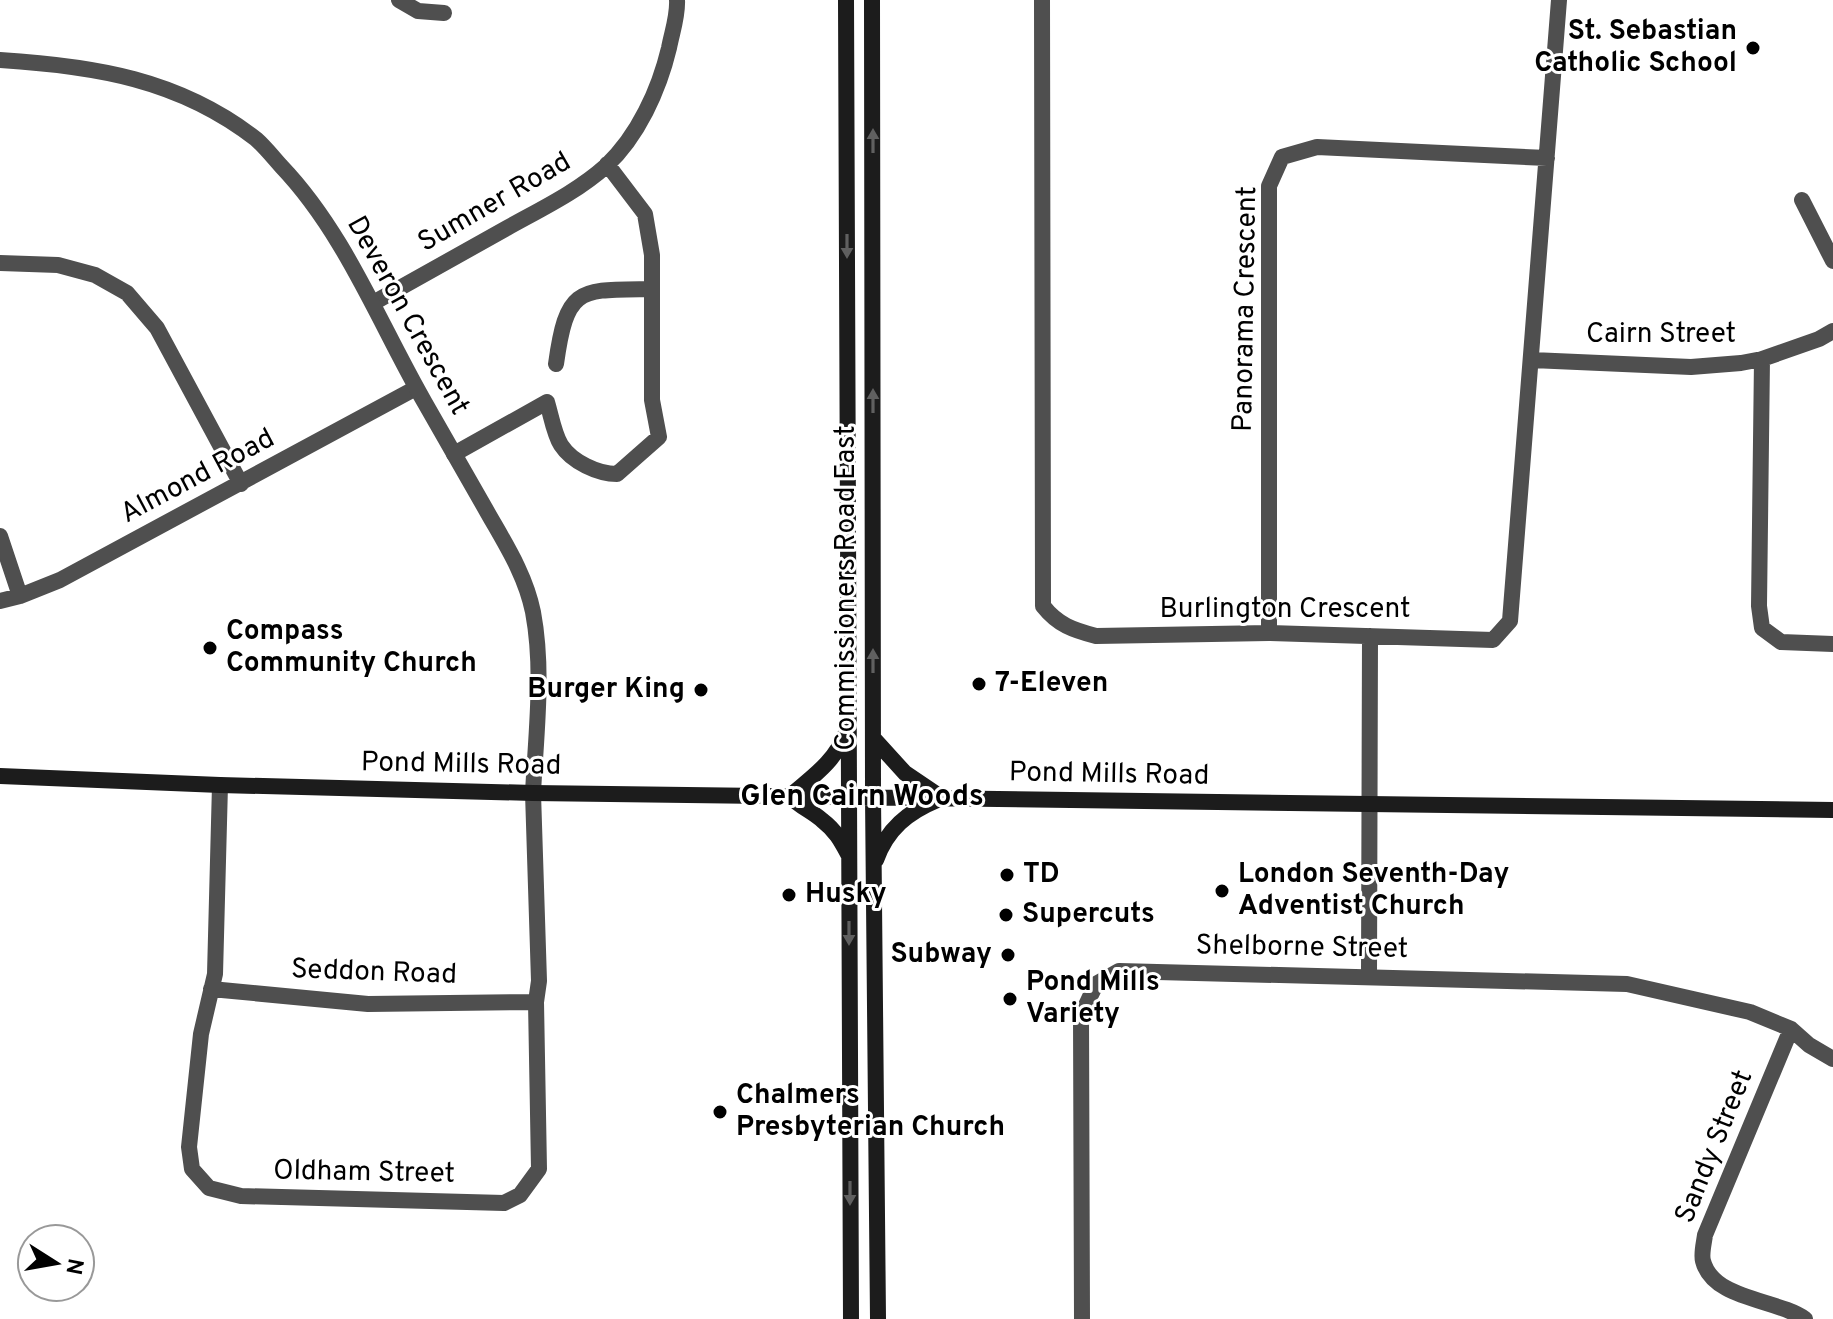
<svg xmlns="http://www.w3.org/2000/svg" width="1833" height="1319" font-family="Overpass,sans-serif">
	<style>
		.lines { fill: none; stroke-linecap: round; stroke-linejoin: round }
		.minor { stroke: #4f4f4f; stroke-width: 16 }
		.tertiary { stroke: #4f4f4f; stroke-width: 16 }
		.secondary { stroke: #1c1c1c; stroke-width: 16 }
		.oneway { fill: #606060 }
		.poi-dot { fill: #000; stroke: #fff; stroke-width: 3 }
		.labels { text-anchor: middle; dominant-baseline: central; stroke-width: 6; stroke-linejoin: round; paint-order: stroke }
		.poi-label { font-size: 28px; font-weight: bold; fill: #000; stroke: #fff; text-anchor: start }
		.street-label { font-size: 28px; fill: #000; stroke: #fff }
		.neighbourhood-label { font-size: 30px; font-weight: bold; fill: #000; stroke: #fff }
	</style>
	<rect width="100%" height="100%" fill="#fff"/>
	<g class="lines">
		<path class="minor" d="M399 0 418 11 444 13
			M1042 0 1043 606C1058 625 1073 630 1096 636L1269 633 1493 640 1510 621 1559 0
			M1802 200 1833 261
			M0 263 58 265 95 275 127 293 157 328 241 484
			M373 303C418 278 463 253 507 228 541 209 577 192 606 166 638 136 659 90 669 48 672 32 678 16 677 0
			M1762 359 1759 606 1762 628 1781 642 1833 644
			M1532 360 1691 367 1741 363 1762 359 1819 339 1833 331
			M556 364C567 285 579 290 652 289
			M454 454 547 402C551 415 554 434 561 445 572 462 598 474 617 474L659 437 652 400V255L645 214 607 164
			M0 536 20 596
			M0 601 20 596 60 580 416 388
			M1269 633V186L1282 157 1317 147 1547 158
			M220 785 215 974 201 1034 189 1147 192 1169 209 1188 241 1196 504 1203 520 1195 539 1169 536 1002 539 981 533 793
			M1369 975 1370 636
			M211 989 368 1004 536 1002
			M1791 1029 1705 1235C1704 1243 1701 1254 1703 1261 1713 1300 1777 1299 1805 1319
			M1082 1319 1081 1016 1096 984 1119 971 1627 984 1750 1012 1791 1029 1809 1045 1833 1059"/>
		<path class="tertiary" d="M0 60C94 66 179 79 256 139 265 147 273 157 281 166 345 233 379 323 425 403 445 438 465 473 485 508 504 542 525 573 533 612 544 671 536 733 533 793"/>
		<path class="secondary" d="M846 0 851 1319
			M872 0 873 797 878 1319
			M874 739 905 773 942 798
			M0 776 220 785 533 793 1833 810
			M790 796C812 777 836 761 846 732
			M790 796C800 807 812 811 823 821 835 830 841 841 848 854
			M876 860C887 829 908 812 937 800"/>
	</g>
	<defs><path id="oneway-solid" d="M-6-.8H1V-3.2L6.5 0L1 3.2V.8H-6Z" transform="scale(2)"/></defs>
	<g class="oneway">
		<use href="#oneway-solid" transform="translate(873 141) rotate(-90)"/>
		<use href="#oneway-solid" transform="translate(847 246) rotate(90)"/>
		<use href="#oneway-solid" transform="translate(873 401) rotate(-90)"/>
		<use href="#oneway-solid" transform="translate(873 661) rotate(-90)"/>
		<use href="#oneway-solid" transform="translate(849 933) rotate(90)"/>
		<use href="#oneway-solid" transform="translate(850 1193) rotate(90)"/>
	</g>
	<g class="poi-dot">
		<circle cx="1753" cy="48" r="8"/>
		<circle cx="210" cy="648" r="8"/>
		<circle cx="979" cy="684" r="8"/>
		<circle cx="701" cy="690" r="8"/>
		<circle cx="1007" cy="875" r="8"/>
		<circle cx="1222" cy="891" r="8"/>
		<circle cx="789" cy="895" r="8"/>
		<circle cx="1006" cy="915" r="8"/>
		<circle cx="1008" cy="955" r="8"/>
		<circle cx="1010" cy="999" r="8"/>
		<circle cx="720" cy="1112" r="8"/>
	</g>
	<g class="labels">
		<g class="poi-label">
			<text x="1737" y="32" text-anchor="end">St. Sebastian<tspan x="1737" dy="32">Catholic School</tspan></text>
			<text x="226" y="632">Compass<tspan x="226" dy="32">Community Church</tspan></text>
			<text x="995" y="684">7-Eleven</text>
			<text x="685" y="690" text-anchor="end">Burger King</text>
			<text x="1023" y="875">TD</text>
			<text x="1238" y="875">London Seventh-Day<tspan x="1238" dy="32">Adventist Church</tspan></text>
			<text x="805" y="895">Husky</text>
			<text x="1022" y="915">Supercuts</text>
			<text x="992" y="955" text-anchor="end">Subway</text>
			<text x="1026" y="983">Pond Mills<tspan x="1026" dy="32">Variety</tspan></text>
			<text x="736" y="1096">Chalmers<tspan x="736" dy="32">Presbyterian Church</tspan></text>
		</g>
		<g class="street-label">
			<text transform="translate(495 203) rotate(-30)">Sumner Road</text>
			<text transform="translate(1246 309) rotate(-89)">Panorama Crescent</text>
			<text transform="translate(407 316) rotate(61)">Deveron Crescent</text>
			<text x="1661" y="335">Cairn Street</text>
			<text transform="translate(198 477) rotate(-28)">Almond Road</text>
			<text transform="translate(847 588) rotate(-90)">Commissioners Road East</text>
			<text x="1285" y="610">Burlington Crescent</text>
			<text transform="translate(461 765) rotate(1)">Pond Mills Road</text>
			<text transform="translate(1109 775) rotate(1)">Pond Mills Road</text>
			<text transform="translate(1302 948) rotate(1)">Shelborne Street</text>
			<text transform="translate(374 973) rotate(2)">Seddon Road</text>
			<text transform="translate(1715 1147) rotate(-68)">Sandy Street</text>
			<text transform="translate(364 1173) rotate(1)">Oldham Street</text>
		</g>
		<g class="neighbourhood-label">
			<text x="862" y="797">Glen Cairn Woods</text>
		</g>
	</g>
	<g transform="translate(56 1263) rotate(101)"><circle r="38" fill="#ffffff" stroke="#999999" stroke-width="2"/>
	<path d="M0-6L14 30L0 20L-14 30Z" fill="#000000"/>
	<text y="-12" font-size="22" font-weight="bold" text-anchor="middle" fill="#000000">N</text>
	</g>
</svg>
